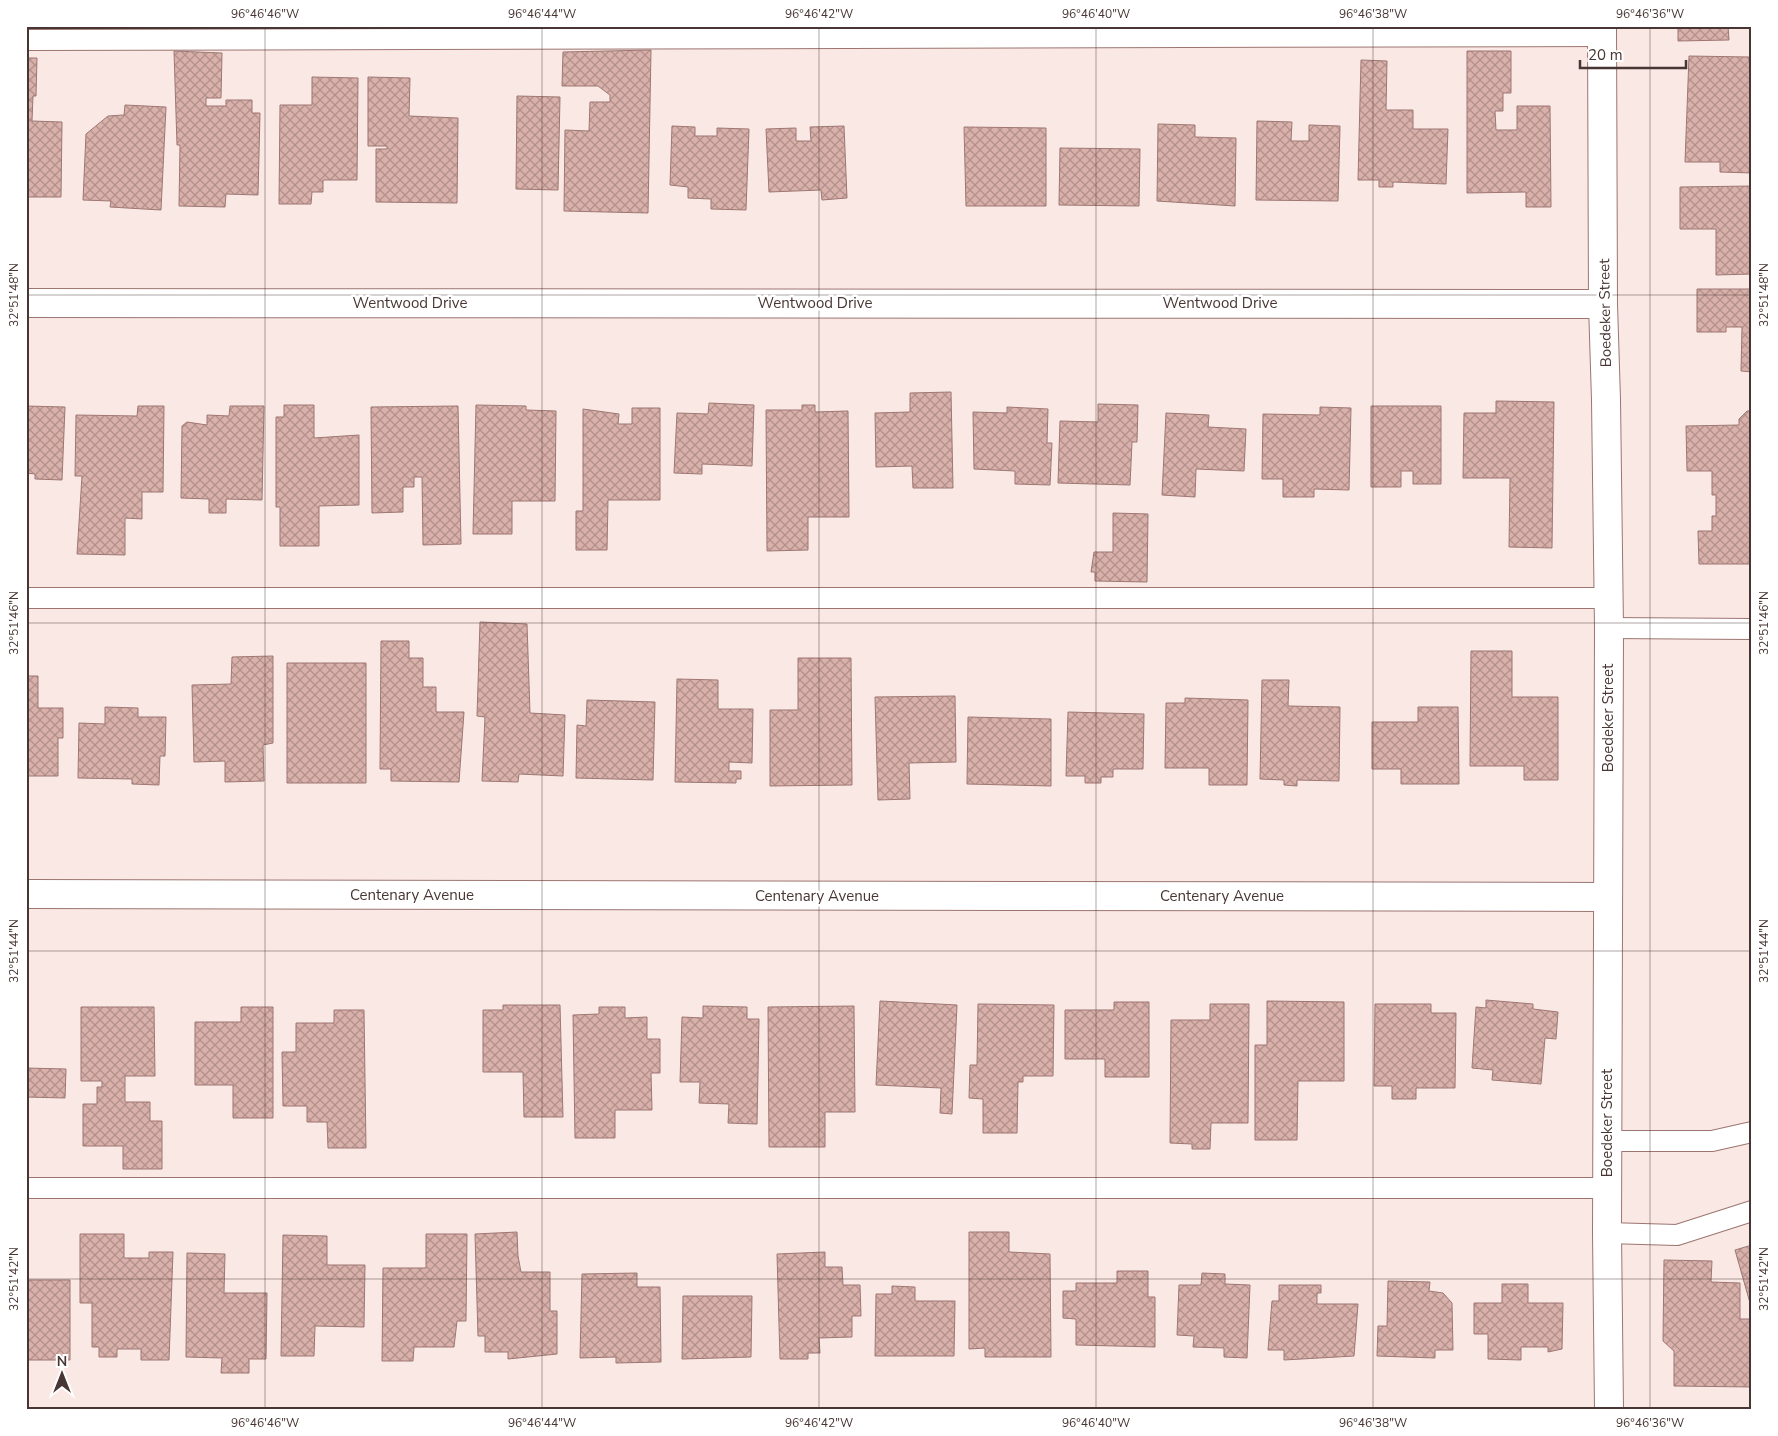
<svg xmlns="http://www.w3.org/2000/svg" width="1778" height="1436" font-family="'Nunito Sans',sans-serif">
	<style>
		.building { fill: url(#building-cross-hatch); stroke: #9e7772 }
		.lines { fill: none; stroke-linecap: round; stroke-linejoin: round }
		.service-casing { stroke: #9c7570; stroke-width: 22 }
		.minor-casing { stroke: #9c7570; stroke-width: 30 }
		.service { stroke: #fff; stroke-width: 20 }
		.minor { stroke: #fff; stroke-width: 28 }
		.ticks { fill: none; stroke: #473633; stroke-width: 1; stroke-opacity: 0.45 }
		.labels { text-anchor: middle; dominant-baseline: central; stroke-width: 5; stroke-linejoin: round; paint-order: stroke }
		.street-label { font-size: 15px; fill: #473633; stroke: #fff }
		.neatline { fill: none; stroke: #473633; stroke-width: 2 }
		.ticks-label { font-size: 12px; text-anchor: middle; fill: #473633 }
	</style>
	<defs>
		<pattern id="building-cross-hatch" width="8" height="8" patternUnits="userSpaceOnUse" patternTransform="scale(1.25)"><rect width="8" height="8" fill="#d9b0aa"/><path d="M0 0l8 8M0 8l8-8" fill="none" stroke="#b2908b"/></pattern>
	</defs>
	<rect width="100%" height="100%" fill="#fae8e5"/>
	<path class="building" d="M1678 26H1728L1729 40 1678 41Z
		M651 50 648 213 564 211 565 130 589 131 590 102H610V95L598 86H562L563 52Z
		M174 51 222 53 221 98H206V106H226V100H252V113H260L258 195 226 194 225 207 179 206 180 145H177Z
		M1467 51H1511V93H1503V111H1495L1496 130H1517V106H1550L1551 207H1526V192L1467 193Z
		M1689 56 1749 57V61H1752V173L1720 172V162H1685Z
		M26 58H37L36 96H33L32 121 62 122 61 197H26Z
		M1361 60 1387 61 1386 110H1413V129H1448L1446 184 1393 182V187H1379V180H1358Z
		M312 77 358 78 357 180H323V192H312L311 204H279L280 105H312Z
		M368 77 410 78 409 116 458 118 457 203 376 202V149H387V146H368Z
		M517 96 560 97 558 190 516 189Z
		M125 105 166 107 161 210 110 207 111 201 83 200 86 134 108 116 124 115Z
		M1257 121 1292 122 1291 141H1309V125L1340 126 1338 201 1256 200Z
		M1158 124 1195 125V137L1236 138 1235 206 1157 201Z
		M672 126 695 127V136H717V128L749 129 746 210 711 209V199L688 198V187L670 185Z
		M844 126 847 198 822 200 821 190 769 192 766 129 796 128V141H811L810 127Z
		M964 127 1046 128V206H966Z
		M1060 148 1140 149 1139 206 1059 205Z
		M1752 186V274L1716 275V229H1680V187Z
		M1697 289H1752V372L1741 371 1742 327H1726V332H1697Z
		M951 392 953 488H913L912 466 876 467 875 413 910 412V393Z
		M1496 401 1554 402 1552 548 1509 547 1510 478H1463L1464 413H1496Z
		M709 403 754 405 752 466 702 464V474L674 473 677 413 708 414Z
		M1098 404 1138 405 1137 442H1132L1130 485 1058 483 1060 421 1098 422Z
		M284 405H314V438L359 435V505L319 506V546H280V507H276V417H284Z
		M476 405 526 406V410L556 411 555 501H512V534H473Z
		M802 405H815V412L848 411 849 517H808V550L767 551 766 410H802Z
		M26 406 65 407 62 480 35 479V474L26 473Z
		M138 406H164L163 492H142V519L125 518V555L77 554 82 476H75L76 415 137 416Z
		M230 406H264L262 500 226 499V513H209V499L181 498 182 426 187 422 207 425V415L229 416Z
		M458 406 461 544 423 545 422 477H414V487H403V512L372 513 371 407Z
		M1371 406H1441V484H1413V471H1401V487H1371Z
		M1007 407 1048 409 1047 443H1052L1050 485 1015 484V471L974 469 973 412 1007 413Z
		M1320 407 1351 408 1349 490 1314 489V497H1283V479H1262L1263 414 1320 415Z
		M632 408H660V500H608L607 550H576V511H583V409L619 414 618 424H632Z
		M1747 411H1752V564H1699L1698 531H1712V516H1716V495H1712V471H1687L1686 426 1739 425V419Z
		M1166 413 1209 415 1208 427 1246 429 1244 471 1196 469 1195 497 1162 495Z
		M1113 513 1148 514 1147 582 1095 581V572H1091L1094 552H1113Z
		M480 622 527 624 530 713 565 715 563 776 519 774 518 782 482 781 485 717 477 716Z
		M381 641H409V658H423V687H436V712H464L459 782 391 781V769H380Z
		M1471 651H1512V697H1558V780H1524V766H1470Z
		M273 656V743L263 745 264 781 225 782V761L194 762 192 685 231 684 232 657Z
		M798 658H851L852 785 770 786V710H798Z
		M287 663H366V783H287Z
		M26 676H38V708H63V738H58V776H26Z
		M677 679 718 680V709H753L752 763 729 762V771H741V779H736V783L675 782Z
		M1262 680H1289L1288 706 1340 707 1339 781 1297 780V786L1284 785V780L1260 779Z
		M955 696 956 762 909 763 910 799 878 800 875 697Z
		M1185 698 1248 700 1247 785H1209V768H1165L1166 703H1185Z
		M587 700 655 702 653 780 576 778 577 725 586 726Z
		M105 707 138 708V717H166L165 756H160L159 785 132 784V779L78 778 79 723 105 724Z
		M1418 707H1458L1459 784H1401V769H1372V722H1418Z
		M1068 712 1144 714 1143 769H1113V777H1101V783H1085V776H1066Z
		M968 717 1051 719V786L967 784Z
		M1486 1000 1533 1004V1009L1558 1012 1556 1039 1545 1038 1541 1084 1492 1080 1493 1070 1472 1068 1476 1007 1486 1008Z
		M880 1001 957 1005 952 1114 940 1113 941 1088 876 1085Z
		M1267 1001 1344 1002V1081H1298L1297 1140H1255V1045H1267Z
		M1114 1002H1149V1077H1105V1059H1065V1010H1114Z
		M978 1004 1054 1005 1053 1076H1023V1082H1018L1017 1133H983V1099L969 1098 970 1065H977Z
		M1210 1004H1249L1248 1123H1211L1210 1149H1192V1144L1170 1143 1171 1020H1210Z
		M1375 1004H1431V1013H1456L1455 1088H1416V1099H1392V1086H1374Z
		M503 1005H560L563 1117H524L523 1072H483V1010H503Z
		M703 1006 747 1007V1019H759L757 1124 728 1123 729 1104 699 1103 700 1082H680L682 1017 703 1018Z
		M854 1006 855 1112H825V1147H769L768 1007Z
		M81 1007H154L155 1076H125V1102H150V1121H162V1169H123V1146H83V1104H97V1087H102V1081H81Z
		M241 1007H273V1118H233V1085H195V1022H241Z
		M599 1007H625V1018L647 1017V1039H660V1073H651L652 1110H615V1138H575L573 1015 599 1014Z
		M334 1010H364L366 1148H328L327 1122H307V1106H283L282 1052H296V1023H334Z
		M26 1068 66 1069 65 1098 26 1097Z
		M517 1232 518 1256 521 1272H550V1311H557V1354L508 1359V1352H485V1336H478L475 1234Z
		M969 1232H1009V1252L1050 1254 1051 1357H985V1348L969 1349Z
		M80 1234H124V1258H149V1252H173L169 1360H141V1349H117V1357H99V1347H92V1303H80Z
		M426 1234H467L466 1321H457L454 1347H414L413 1361H382L383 1268H426Z
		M283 1235 327 1236V1265H365L364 1327 315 1326 314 1356H281Z
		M1752 1245V1310L1735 1250Z
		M825 1252V1267H842L843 1285H860L861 1316H852V1337L819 1338 820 1353H808V1359H780L777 1254Z
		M187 1253 225 1254 224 1293H267L266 1359H249V1373H221L222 1358 186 1357Z
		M1664 1260 1712 1261 1711 1282 1740 1283V1319H1750L1752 1321V1387L1674 1386V1351L1663 1341Z
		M1117 1271H1148V1297H1155V1347L1076 1345V1319L1063 1318V1291H1076V1283H1117Z
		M637 1273V1287H660L661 1362 616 1363V1357L580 1358 582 1274Z
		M1202 1273 1225 1274V1284L1250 1285 1247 1358 1224 1357V1348L1193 1347 1194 1336 1177 1335 1179 1285H1201Z
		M26 1280H70V1360H26Z
		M1388 1281 1430 1282 1429 1291 1443 1293 1452 1303 1453 1350H1435V1358L1377 1356 1378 1326H1387Z
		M1502 1284H1528V1303H1563L1562 1349 1548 1352V1347H1521V1360L1488 1359V1334H1474V1303H1502Z
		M1279 1285H1321V1293H1317V1304H1358L1354 1356 1284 1360V1350H1268L1272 1301H1279Z
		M892 1286 915 1287V1301H955L954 1356H875L876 1294H892Z
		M683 1296H752L751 1357 682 1359Z"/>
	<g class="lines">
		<g class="service-casing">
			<path id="service" d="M26 40 1603 36
				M26 598H1608
				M1609 628 1752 629
				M1608 1141H1712L1752 1132
				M26 1188H1608
				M1607 1233 1677 1235 1752 1211"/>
		</g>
		<g class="minor-casing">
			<path id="minor" d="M1602 26 1603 304 1606 400 1609 628 1607 1233 1609 1410
				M26 303 1603 304
				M26 894 1607 897"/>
		</g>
		<use href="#service" class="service"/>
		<use href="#minor" class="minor"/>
	</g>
	<path class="ticks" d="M265 26V1410M542 26V1410M819 26V1410M1096 26V1410M1373 26V1410M1650 26V1410M26 295H1752M26 623H1752M26 951H1752M26 1279H1752"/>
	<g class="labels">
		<g class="street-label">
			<text x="410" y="303">Wentwood Drive</text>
			<text x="815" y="303">Wentwood Drive</text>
			<text x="1220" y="303">Wentwood Drive</text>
			<text transform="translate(1605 313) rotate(-91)">Boedeker Street</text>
			<text transform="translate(1608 718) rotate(-90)">Boedeker Street</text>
			<text x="412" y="895">Centenary Avenue</text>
			<text x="817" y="896">Centenary Avenue</text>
			<text x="1222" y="896">Centenary Avenue</text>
			<text transform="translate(1607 1123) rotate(-90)">Boedeker Street</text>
		</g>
	</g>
	<rect width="1778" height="1436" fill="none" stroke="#ffffff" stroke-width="55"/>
	<g transform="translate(62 1374)" stroke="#ffffff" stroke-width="4" paint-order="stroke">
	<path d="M0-4L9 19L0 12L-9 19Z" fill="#473633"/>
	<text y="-8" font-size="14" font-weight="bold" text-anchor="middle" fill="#473633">N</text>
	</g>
	<path d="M1580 60v8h106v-8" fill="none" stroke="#473633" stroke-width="2.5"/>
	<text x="1588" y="60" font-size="15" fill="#473633" stroke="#ffffff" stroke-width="4" paint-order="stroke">20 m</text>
	<rect x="28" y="28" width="1722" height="1380" class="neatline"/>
	<g class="ticks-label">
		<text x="265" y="18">96°46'46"W</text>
		<text x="542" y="18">96°46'44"W</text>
		<text x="819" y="18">96°46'42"W</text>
		<text x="1096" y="18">96°46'40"W</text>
		<text x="1373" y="18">96°46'38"W</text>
		<text x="1650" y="18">96°46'36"W</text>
		<text transform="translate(14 295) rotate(-90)" y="4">32°51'48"N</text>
		<text transform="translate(1764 295) rotate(-90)" y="4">32°51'48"N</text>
		<text transform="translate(14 623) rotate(-90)" y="4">32°51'46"N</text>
		<text transform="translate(1764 623) rotate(-90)" y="4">32°51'46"N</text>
		<text transform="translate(14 951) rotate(-90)" y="4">32°51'44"N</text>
		<text transform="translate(1764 951) rotate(-90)" y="4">32°51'44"N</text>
		<text transform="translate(14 1279) rotate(-90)" y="4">32°51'42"N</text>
		<text transform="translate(1764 1279) rotate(-90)" y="4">32°51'42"N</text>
		<text x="265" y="1427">96°46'46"W</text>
		<text x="542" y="1427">96°46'44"W</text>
		<text x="819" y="1427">96°46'42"W</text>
		<text x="1096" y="1427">96°46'40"W</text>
		<text x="1373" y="1427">96°46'38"W</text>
		<text x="1650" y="1427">96°46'36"W</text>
	</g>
</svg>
